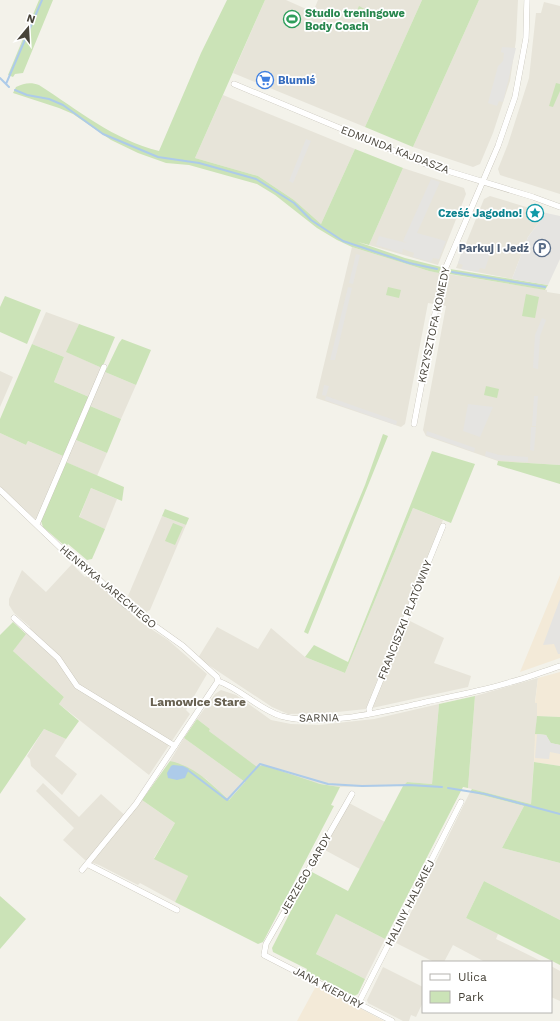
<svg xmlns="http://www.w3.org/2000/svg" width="560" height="1021" font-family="'Work Sans',sans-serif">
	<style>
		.residential { fill: #e7e4d9 }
		.commercial { fill: #f3ead8 }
		.green { fill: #cbe3b7 }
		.parking { fill: #e5e4e1 }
		.water { fill: #adcbe9 }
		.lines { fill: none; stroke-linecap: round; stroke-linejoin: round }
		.stream { stroke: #adcbe9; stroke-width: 2 }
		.minor-casing { stroke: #bebaae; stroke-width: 6 }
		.minor { stroke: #fff; stroke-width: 5.5 }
		.labels { text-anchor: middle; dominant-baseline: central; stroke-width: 3.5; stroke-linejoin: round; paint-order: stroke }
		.leisure-label { font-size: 11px; font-weight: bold; fill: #27864d; stroke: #fff; text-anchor: start }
		.shop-label { font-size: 11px; font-weight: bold; fill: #366cbe; stroke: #fff; text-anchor: start }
		.street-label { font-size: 11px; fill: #474339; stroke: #fff }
		.culture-label { font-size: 11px; font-weight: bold; fill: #0d838f; stroke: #fff; text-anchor: end }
		.service-label { font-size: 11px; font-weight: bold; fill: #4e5e75; stroke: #fff; text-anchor: end }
		.neighbourhood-label { font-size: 12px; font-weight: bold; fill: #686151; stroke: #fff }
	</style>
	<rect width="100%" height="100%" fill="#f3f2ea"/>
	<path class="residential" d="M265 0H286L313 12 318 0H422L365 127 233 73Z
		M479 0H518L516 40 510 81 493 133 480 164 473 167 413 147Z
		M544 2 560 6V194L500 175 498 169 508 144 529 78 536 13H541Z
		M223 95 355 149 321 224 294 200 258 176 195 158Z
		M403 168 464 188 466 194 438 265 369 245Z
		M490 196 546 213 528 237 512 279 456 268 484 199Z
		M352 247 429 271 547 290V292L560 294V465L498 461 426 436 423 430 446 306 428 303 405 424 401 427 316 398Z
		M46 312 79 324 67 352 102 368 89 397 54 382 64 357 32 344Z
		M0 371 13 377 0 407Z
		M105 372 136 385 121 419 90 406Z
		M0 433 26 445 28 441 63 456 37 518 35 519 0 487Z
		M76 440 107 453 97 476 66 462Z
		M91 488 117 499 105 529 79 518Z
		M413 508 443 520 366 709 328 713 288 714 272 707 198 658 217 627 258 649 271 628 305 657 345 673Z
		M162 516 186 525 150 610 146 612 128 596Z
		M72 564 85 577 89 574 139 621 168 640 207 674 186 710 190 714 149 775 59 704 64 697 13 651 30 627 14 613 9 605V599L22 570 46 592Z
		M408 620 444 638 434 663 471 676 468 687 372 708Z
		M538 678 535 702 537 703V716L531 804 468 788 475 696Z
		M221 690 236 695 271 720 291 724 319 725 374 719 439 704 432 784 407 782 403 786 340 787 320 784 257 768 209 731 210 729 197 719 215 694Z
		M44 729 66 739 55 756 77 774 62 795 31 766 30 759 27 756Z
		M184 738 245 782 229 800 206 779 170 761Z
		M43 783 79 817 101 794 128 818 142 800 175 823 154 858 188 876 175 902 140 883 138 885 99 865 85 860 63 840 74 828 36 791Z
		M470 792 524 806 502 848 560 863V920L484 881 466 918 498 934 496 939 543 962H485L453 945 444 962H434L396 943Z
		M349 803 385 822 360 869 323 849Z
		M336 914 385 939 365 979 316 954Z
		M551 966 560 971V1001L551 997Z
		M383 967 423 987V1002L416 1017 411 1015 409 1021H403L368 1003 367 1000Z"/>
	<path class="commercial" d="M560 575V658L520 672Z
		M560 672V717L537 716V703H535L538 678Z
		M535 734 546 735 551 743 560 745V766L534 762Z
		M316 986 352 1004 384 1021H297Z"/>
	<path class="green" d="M39 0H53L23 73 15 74 13 77 8 75Z
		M227 0H265L195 158 258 176 294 200 321 224 355 149 403 168 369 245 358 242 405 258 441 267 439 273 429 271 352 247 337 240 317 228 275 195 257 184 189 165 166 163 138 153 111 140 73 114 59 108 13 93 16 87C24 83 31 82 39 85 78 110 114 140 159 151L201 53Z
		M422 0H479L413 147 365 127Z
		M359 6 370 12 366 20 355 15Z
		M556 83 560 84V91L553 107 549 106Z
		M450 269 548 285 545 290 450 274Z
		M388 287 401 290 399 298 386 295Z
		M526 294 539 297 535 318 522 316Z
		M5 296 41 310 27 344 0 332V307Z
		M79 324 115 337 102 368 66 352Z
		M122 339 151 350 136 385 105 372 119 343Z
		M32 344 64 357 54 382 89 397 63 456 28 441 26 445 0 433V419Z
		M486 386 499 389 497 398 484 395Z
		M90 406 121 419 107 453 76 440Z
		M383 434 388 436 308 634 304 632 365 485Z
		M432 451 475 464 451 523 413 508 345 673 305 657 314 645 348 662Z
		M498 461 560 465V484L497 465Z
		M66 462 124 487 122 501 91 488 79 517 105 529 92 559 87 560 68 544 66 547 43 527 41 521Z
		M165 509 189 518 186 525 162 516Z
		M173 523 183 527 175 545 165 541Z
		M13 622 26 634 13 651 64 697 59 704 79 721 66 739 44 729 0 794V635Z
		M475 696 468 788 463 787 385 939 336 914 316 954 365 979 358 994 354 996 306 972 307 969 273 952 272 948 299 895 297 894 310 871 348 891 403 786 407 782 432 784 439 704Z
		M537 716 560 717V745L550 743 546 735 535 734Z
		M197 719 210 729 209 731 257 767 263 765 320 784 340 787 331 805 334 806 263 942 258 944 175 902 188 876 154 859 175 823 142 800 170 761C196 767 210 783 229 800L245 782 184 738Z
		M534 762 560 766V863L502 848 524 806 470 792 472 789 531 804Z
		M484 881 560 920V965L466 918Z
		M0 896 26 919 0 949Z"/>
	<path class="parking" d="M502 47 516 48 503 102 499 101 497 106 488 103 498 66 503 61 504 53 501 52Z
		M306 139 311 141 293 183 289 181Z
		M431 179 440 182 417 233 446 241 439 259 433 258 431 262 413 257 414 253 403 249 402 253 376 245 379 236 407 243 403 241Z
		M546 213 560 216V259L548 285 512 279 528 237Z
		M464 245 491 251 485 269 480 268 478 272 461 269 463 265 458 263Z
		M356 254 360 255 353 284 349 283Z
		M348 287 352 288 335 360H330Z
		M542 318 546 320 540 336 538 369 533 368 535 335Z
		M324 385 329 386 326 396 397 421 396 425 325 400 326 396 322 395Z
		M534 396H538L536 426H532Z
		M468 404 493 407 480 437 463 431Z
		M531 427H536L534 451 530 450Z
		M427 431 475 448 474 452 426 435Z
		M486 451 499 455 528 457V462L497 460 485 456Z
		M560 599V654H558L554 644 543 645Z
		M537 734 546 735 551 743 560 745V754L550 752 549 759 535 758Z"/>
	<path class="water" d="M173 765 183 766 189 769 185 778 177 780 168 778 167 773 171 766Z"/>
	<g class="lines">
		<path class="stream" d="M0 78 9 87
			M6 84 42 0
			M15 90 27 95 49 99 63 105 103 134 158 157 199 163 256 179 294 203 311 220 343 241 409 263 437 269
			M452 272 545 287
			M189 771 227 800 260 764 328 784 362 786 409 785 442 787
			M448 788 485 794 560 814"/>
		<g class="minor-casing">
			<path id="minor" d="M234 84 428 165 533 197 560 207
				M414 424 437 303 446 267 498 146 515 97 526 38 527 0
				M0 490 68 555 88 569 124 604 183 646 217 677 218 681
				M37 524 104 367
				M14 618 58 658 77 686 175 746
				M218 681C241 689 258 709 281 716 322 727 381 712 422 703 452 696 482 691 511 682 528 678 544 671 560 666
				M370 714 369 709 443 526
				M352 794 266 944 264 955 392 1021
				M87 864 177 910
				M82 870 136 804 218 681
				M358 1004 461 802"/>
		</g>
		<use href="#minor" class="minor"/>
	</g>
	<defs>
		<g id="stadium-ring" transform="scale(0.9)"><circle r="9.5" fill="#fff" stroke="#2e9e5b" stroke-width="1.5"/><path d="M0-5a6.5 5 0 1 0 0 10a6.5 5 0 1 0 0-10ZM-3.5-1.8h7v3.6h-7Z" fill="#2e9e5b"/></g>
		<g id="supermarket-ring" transform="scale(0.9)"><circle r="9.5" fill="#fff" stroke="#3f7fe0" stroke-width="1.5"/><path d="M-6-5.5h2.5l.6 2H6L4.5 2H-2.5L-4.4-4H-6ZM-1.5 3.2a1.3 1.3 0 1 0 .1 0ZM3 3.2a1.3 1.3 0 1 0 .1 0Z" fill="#3f7fe0"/></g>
		<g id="sight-ring" transform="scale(0.9)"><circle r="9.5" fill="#fff" stroke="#0f9aa8" stroke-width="1.5"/><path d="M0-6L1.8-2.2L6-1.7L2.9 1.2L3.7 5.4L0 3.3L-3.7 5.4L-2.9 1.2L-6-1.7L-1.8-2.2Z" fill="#0f9aa8"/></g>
		<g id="parking-ring" transform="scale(0.9)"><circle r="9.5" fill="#fff" stroke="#5c6f8a" stroke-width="1.5"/><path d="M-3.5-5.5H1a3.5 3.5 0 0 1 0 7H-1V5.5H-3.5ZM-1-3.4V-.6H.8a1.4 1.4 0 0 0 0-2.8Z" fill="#5c6f8a"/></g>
	</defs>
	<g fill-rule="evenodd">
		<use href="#stadium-ring" x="292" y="19"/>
		<use href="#supermarket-ring" x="265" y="80"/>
		<use href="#sight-ring" x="535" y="213"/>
		<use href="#parking-ring" x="542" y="248"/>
	</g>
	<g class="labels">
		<g class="leisure-label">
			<text x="305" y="13">Studio treningowe<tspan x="305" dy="13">Body Coach</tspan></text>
		</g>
		<g class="shop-label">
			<text x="278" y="80">Blumiś</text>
		</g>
		<g class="street-label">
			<text transform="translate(395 150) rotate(21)">EDMUNDA KAJDASZA</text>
			<text transform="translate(434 325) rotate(-78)">KRZYSZTOFA KOMEDY</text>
			<text transform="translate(108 587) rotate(40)">HENRYKA JARECKIEGO</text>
			<text transform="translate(405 620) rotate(-68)">FRANCISZKI PLATÓWNY</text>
			<text transform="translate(319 718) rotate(-1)">SARNIA</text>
			<text transform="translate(306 874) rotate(-60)">JERZEGO GARDY</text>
			<text transform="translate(410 903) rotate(-63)">HALINY HALSKIEJ</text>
			<text transform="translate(328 988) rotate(28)">JANA KIEPURY</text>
		</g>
		<g class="culture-label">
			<text x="522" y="213">Cześć Jagodno!</text>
		</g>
		<g class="service-label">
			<text x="529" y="248">Parkuj i Jedź</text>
		</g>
		<g class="neighbourhood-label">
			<text x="198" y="702">Lamowice Stare</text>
		</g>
	</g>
	<rect x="422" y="961" width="130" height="52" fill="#ffffff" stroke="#b5b4b0"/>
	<rect x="430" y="974" width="20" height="6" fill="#ffffff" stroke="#b5b4b0"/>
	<text x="458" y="981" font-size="12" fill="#474339">Ulica</text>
	<rect x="430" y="991" width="20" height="12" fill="#cbe3b7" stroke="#b5b4b0"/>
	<text x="458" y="1001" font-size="12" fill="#474339">Park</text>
	<g transform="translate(28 28) rotate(18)" stroke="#ffffff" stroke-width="3" paint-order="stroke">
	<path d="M0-3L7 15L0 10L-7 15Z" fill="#474339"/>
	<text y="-6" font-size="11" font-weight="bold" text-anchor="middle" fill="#474339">N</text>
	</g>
</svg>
